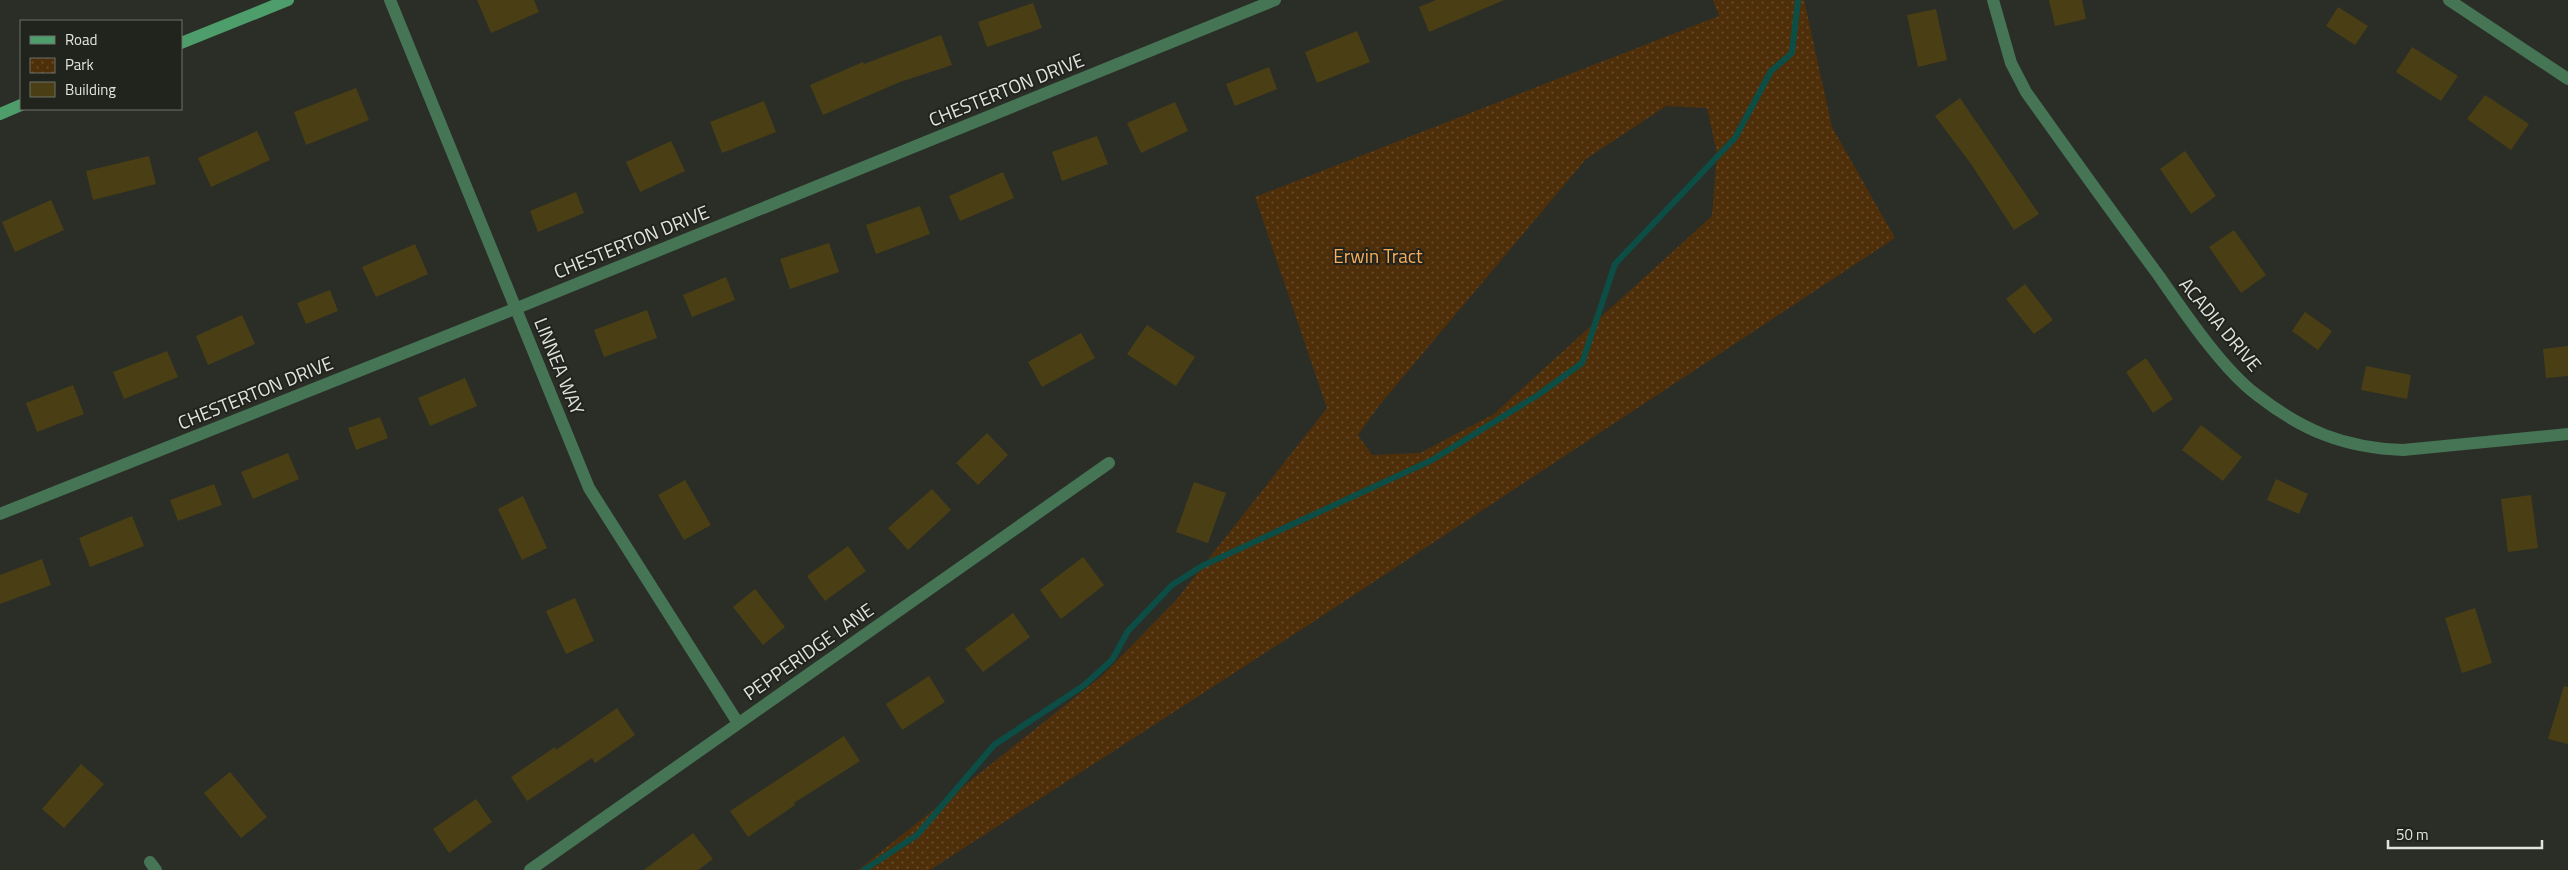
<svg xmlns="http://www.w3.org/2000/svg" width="2568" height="870" font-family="'Titillium Web',sans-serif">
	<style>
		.park { fill: url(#park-dots); fill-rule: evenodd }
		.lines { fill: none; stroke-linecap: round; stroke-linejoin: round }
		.stream { stroke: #0c4d46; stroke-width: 6 }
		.building { fill: #4a3f14 }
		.street { stroke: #457555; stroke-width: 12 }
		.secondary { stroke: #4d9e6b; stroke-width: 12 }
		.labels { text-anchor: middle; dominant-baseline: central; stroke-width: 4; stroke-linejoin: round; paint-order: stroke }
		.street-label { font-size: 19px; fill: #e1e3df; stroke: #21231d }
		.park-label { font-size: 19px; fill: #faad5a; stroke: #21231d }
	</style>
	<defs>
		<pattern id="park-dots" width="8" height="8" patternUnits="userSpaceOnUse" patternTransform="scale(1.25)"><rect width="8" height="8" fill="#4f2f0a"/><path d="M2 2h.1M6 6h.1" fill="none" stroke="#684d2d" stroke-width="1.8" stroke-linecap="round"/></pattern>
	</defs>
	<rect width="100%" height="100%" fill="#2b2d27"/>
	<path class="park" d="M1713 0H1804L1832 127 1895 238 1313 622 930 870H858L1103 675 1177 599 1327 408 1255 197 1719 16ZM1666 106 1707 108 1717 153 1712 216 1494 414 1420 453 1372 455 1358 435 1382 402 1586 159Z"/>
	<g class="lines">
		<path class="stream" d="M864 870 917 835 994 745 1083 686 1112 660 1128 631 1172 585 1202 566 1432 460 1538 395 1582 363 1615 264 1735 138 1771 71 1792 53 1798 0"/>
	</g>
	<path class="building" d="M477 0H534L539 12 491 33Z
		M1436 0H1504L1429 32 1419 7Z
		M2049 0H2082L2086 19 2055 26Z
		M1033 3 1042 28 987 47 978 22Z
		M2338 7 2368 26 2355 45 2326 26Z
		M1936 9 1947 60 1918 67 1907 15Z
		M1357 31 1370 62 1317 83 1305 52Z
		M941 35 952 65 900 82 823 115 810 85 863 62 864 64Z
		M2412 47 2458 76 2441 101 2396 72Z
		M1269 67 1277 89 1235 106 1226 84Z
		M356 88 369 120 306 145 294 112Z
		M2485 95 2529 124 2511 150 2467 119Z
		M1960 98 2039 214 2014 230 1971 164 1935 116Z
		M764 101 776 132 722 153 710 122Z
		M1175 102 1188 131 1141 153 1127 123Z
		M257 131 270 160 211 187 198 158Z
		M1097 136 1108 164 1062 181 1052 152Z
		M671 141 685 171 640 192 626 162Z
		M2185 151 2216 196 2191 214 2160 169Z
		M149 156 156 184 93 200 86 171Z
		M1003 172 1014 198 960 221 949 196Z
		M576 192 584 213 538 232 530 211Z
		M51 200 64 230 15 252 2 222Z
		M920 206 930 234 876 254 866 225Z
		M2234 230 2266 275 2241 293 2209 247Z
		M829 243 839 272 790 289 780 259Z
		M415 244 428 274 376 297 362 267Z
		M726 277 735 300 692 317 683 295Z
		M2025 284 2053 320 2034 334 2006 299Z
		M330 290 338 311 306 324 297 303Z
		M647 310 657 338 604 357 594 330Z
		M2305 312 2332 331 2318 350 2292 331Z
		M242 315 255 344 208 365 196 336Z
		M1147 325 1195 357 1176 386 1127 354Z
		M1081 333 1095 358 1042 387 1028 362Z
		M2568 346V376L2546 378 2543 349Z
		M167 351 178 377 124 399 113 372Z
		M2146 358 2173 399 2153 413 2126 372Z
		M2366 366 2411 375 2407 399 2361 390Z
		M465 378 477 406 430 426 418 398Z
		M73 385 84 414 37 432 26 403Z
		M380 417 388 438 356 450 348 428Z
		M2201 425 2242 457 2223 481 2182 450Z
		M987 433 1008 455 978 485 956 463Z
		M288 453 299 479 253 499 241 472Z
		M2276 479 2308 494 2299 514 2267 500Z
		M685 480 711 525 684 540 658 495Z
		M1194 482 1226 493 1208 543 1176 532Z
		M214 484 222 505 178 521 170 500Z
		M932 489 951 510 908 550 888 528Z
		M2531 495 2538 548 2508 552 2501 499Z
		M523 496 547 548 522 560 498 509Z
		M132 516 144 546 90 567 79 538Z
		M848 546 866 571 825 601 807 576Z
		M1083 557 1104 585 1061 619 1040 590Z
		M42 559 51 585 0 604V575Z
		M755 589 785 627 763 645 733 607Z
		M575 598 594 641 566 654 546 611Z
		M2475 608 2492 663 2462 673 2445 618Z
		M1013 613 1030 637 983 672 965 649Z
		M929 676 945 702 902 730 886 704Z
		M2564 686 2568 687V744L2548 739Z
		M617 708 635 735 595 763 592 758 527 801 511 777 555 747 556 750Z
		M844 736 860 761 794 803 795 805 748 837 730 811Z
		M81 764 104 784 64 828 42 809Z
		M230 772 267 817 241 838 204 793Z
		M476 799 492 822 449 853 433 829Z
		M693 833 713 859 698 870H644Z"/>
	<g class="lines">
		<path class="street" d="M390 0 589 488 738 723
			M1993 0 2011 63 2026 92C2070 154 2114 215 2159 276 2184 312 2223 370 2257 395 2303 431 2345 448 2403 450L2568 434
			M2449 0 2568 79
			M0 514 517 308 1275 0
			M150 862 156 870
			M530 870 1109 463"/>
		<path class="secondary" d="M181 43 288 0
			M0 114 21 105"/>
	</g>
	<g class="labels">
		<g class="street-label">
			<text transform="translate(1006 89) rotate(-22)">CHESTERTON DRIVE</text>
			<text transform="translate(631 241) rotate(-22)">CHESTERTON DRIVE</text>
			<text transform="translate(2221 324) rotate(50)">ACADIA DRIVE</text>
			<text transform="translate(560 366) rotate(68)">LINNEA WAY</text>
			<text transform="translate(255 392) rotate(-22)">CHESTERTON DRIVE</text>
			<text transform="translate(808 651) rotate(-35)">PEPPERIDGE LANE</text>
		</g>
		<g class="park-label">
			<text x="1378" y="255">Erwin Tract</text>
		</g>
	</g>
	<rect x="20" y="20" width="162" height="90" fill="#21231d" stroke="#6e706b"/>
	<rect x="30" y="36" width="25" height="8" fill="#4d9e6b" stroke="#6e706b"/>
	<text x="65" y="45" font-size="15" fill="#e1e3df">Road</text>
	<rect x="30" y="58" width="25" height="15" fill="url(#park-dots)" stroke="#6e706b"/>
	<text x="65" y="70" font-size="15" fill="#e1e3df">Park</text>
	<rect x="30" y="82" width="25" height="15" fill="#4a3f14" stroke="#6e706b"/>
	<text x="65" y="95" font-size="15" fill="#e1e3df">Building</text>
	<path d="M2388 840v8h154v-8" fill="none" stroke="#e1e3df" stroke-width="2.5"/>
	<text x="2396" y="840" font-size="15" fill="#e1e3df" stroke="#21231d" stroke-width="4" paint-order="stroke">50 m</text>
</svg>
